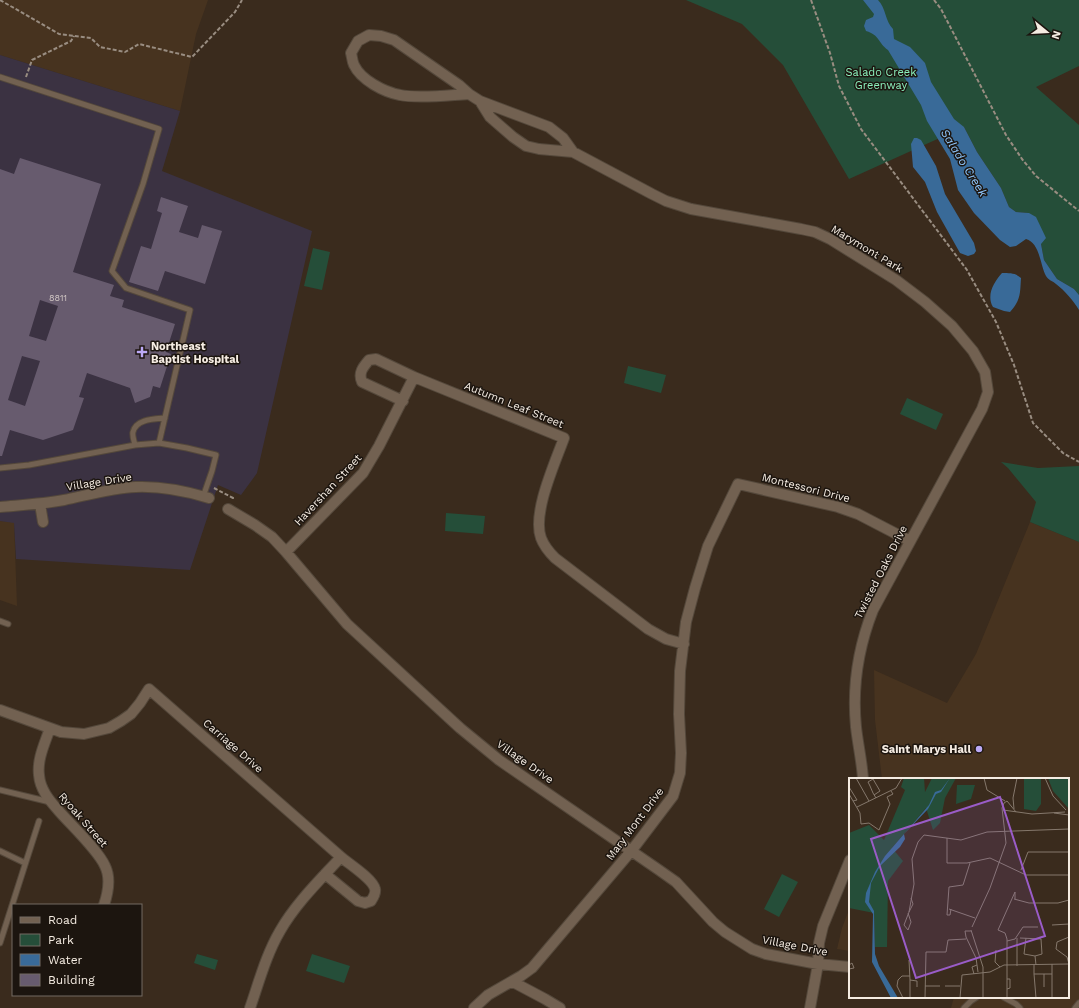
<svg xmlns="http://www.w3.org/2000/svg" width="1079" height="1008" font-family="'Work Sans',sans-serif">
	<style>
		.built { fill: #47331f }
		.medical { fill: #3b3242 }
		.green { fill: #254e39 }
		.water { fill: #396a98 }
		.building { fill: #675b6e; fill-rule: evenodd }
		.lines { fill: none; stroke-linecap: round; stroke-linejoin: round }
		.lane-casing { stroke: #54483b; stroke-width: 7 }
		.street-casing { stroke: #54483b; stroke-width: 12 }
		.path { stroke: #998d81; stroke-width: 2; stroke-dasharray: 4 2; stroke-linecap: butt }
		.lane { stroke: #726151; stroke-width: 5 }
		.street { stroke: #726151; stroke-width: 10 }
		.poi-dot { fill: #bcaaf6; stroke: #1c150f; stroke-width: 1.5 }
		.labels { text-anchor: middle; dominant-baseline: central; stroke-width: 3; stroke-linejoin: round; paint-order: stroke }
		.number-label { font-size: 9px; fill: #d2c8c5 }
		.park-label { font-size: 11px; fill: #8bf0bc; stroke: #1c150f }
		.street-label { font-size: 11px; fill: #f5ece2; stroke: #1c150f }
		.poi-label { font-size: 11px; font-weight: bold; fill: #f5ece2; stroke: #1c150f; text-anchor: start }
		.water-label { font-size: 12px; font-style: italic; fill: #8ec5fb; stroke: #1c150f }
		.inset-road { fill: none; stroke: #85786c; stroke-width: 1 }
		.view { fill: #9a5cc8; fill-opacity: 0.15; stroke: #9a5cc8; stroke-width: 2 }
		.inset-edge { fill: none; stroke: #f5ece2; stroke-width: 2 }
	</style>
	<rect width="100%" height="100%" fill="#3a2b1d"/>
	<path class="built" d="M0 0H208L196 34 180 111 0 55Z
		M0 521 14 522 17 606 0 600Z
		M1030 522 1079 542V1008H951L954 997H1068V779H882L875 720 874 670 947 703 976 654Z
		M850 907V951L837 949 842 928Z"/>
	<path class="medical" d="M0 55 180 111 162 171 312 231 257 473 241 495 218 485 190 570 16 559 14 523 0 521Z"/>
	<path class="green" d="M686 0H1079V66L1036 87 1079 125V295L1074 289 1057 279 1044 260 1041 244 1029 213 1016 212 1009 207 1001 188 977 152 964 127 849 179 783 65 742 24Z
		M313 248 330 252 322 290 304 286Z
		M628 366 666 375 661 393 624 383Z
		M907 398 943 414 936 430 900 414Z
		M1001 462 1038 468 1079 466V542L1030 522 1036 502 1008 468Z
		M446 513 485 516 483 534 445 531Z
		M782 874 798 882 779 917 764 909Z
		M197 954 218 960 215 970 194 963Z
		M312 954 350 966 344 983 306 971Z"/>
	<path class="water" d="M863 0H878C886 8 885 21 893 29L894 39 910 47 925 63 931 82 954 119 964 127 977 152 1001 188 1009 207 1016 212 1029 213 1036 217 1046 238 1041 244 1044 260 1057 279 1074 289 1079 295V310C1073 300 1065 291 1056 284 1053 281 1048 280 1046 276 1040 265 1040 243 1026 239L1016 246 1010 247 1000 240 974 213 958 190 950 159 927 121 921 105 888 50C878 43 880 35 866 31L864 26 866 20 873 17 874 14Z
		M914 138H917L921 140 936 166 945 194 974 243 976 251 974 254 968 256 960 253 937 212 925 182 913 167 911 144Z
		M1002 273C1010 273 1016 273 1021 278 1020 293 1021 300 1010 312L1004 311 993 307C986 295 994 282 1002 273Z"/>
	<path class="building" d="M20 158 101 184 73 272 114 285 110 296 124 300 122 307 175 324 166 352 171 354 160 388 153 386 150 397 135 403 130 388 87 373 79 397 84 398 73 430 43 440 10 430 2 456H0V169L14 174ZM40 300 58 306 46 341 29 336ZM22 356 40 361 25 406 8 400Z
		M161 197 188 206 179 232 198 238 202 225 222 231 205 284 165 271 158 291 129 282 141 246 151 249 162 213 157 211Z"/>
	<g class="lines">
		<g class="lane-casing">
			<path id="lane" d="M0 77 159 129 143 184 112 271 126 288 190 310 159 443
				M135 445C134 441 132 435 133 432 136 419 154 419 165 418
				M0 468 29 465 135 445 159 443 187 448 216 455 212 471 203 497
				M0 621 8 624
				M0 790 50 802
				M0 851 25 863
				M0 943 39 821
				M1003 997 1016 1004 1020 1008
				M964 1008 971 1001 977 997
				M1075 1008 1079 1003"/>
		</g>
		<g class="street-casing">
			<path id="street" d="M469 94C450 95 418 99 400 95 384 92 361 80 354 65 352 61 352 56 351 53L358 41 369 35 381 36 394 40 459 85 469 94 480 101
				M573 152 563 138 549 127 480 101 490 117 513 137 526 146 539 149 573 152 652 194 666 201 691 209 801 229 815 232 830 239 896 280 925 302 952 326 973 351 985 372 988 392 982 409 873 610C858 648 852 686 856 727 858 745 862 762 863 779
				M403 401 362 382C358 373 363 367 369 360L376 359 414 377 564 438C555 463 532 513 541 538 544 546 549 552 555 558L648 629 666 639 684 644
				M40 504 43 522
				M0 507C22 505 43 504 64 500 88 495 112 488 136 487 161 486 186 491 209 498
				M228 509 255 525 272 537 286 552 347 624 460 728 499 760 659 870 676 882 713 922 725 932 752 949 766 954 818 964 850 967
				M286 552 363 473 379 446 414 377
				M0 710 61 732 84 734 109 728 121 721 131 714 140 703 149 689 341 857C349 864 373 879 375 889 376 893 373 898 371 901L365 903 358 901 325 874
				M50 728C45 743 37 759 39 775 40 789 49 800 58 810 70 824 98 850 105 866 111 878 108 893 104 905
				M513 982 545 999 560 1008
				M250 1008C259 982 266 955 280 931 296 903 320 880 341 857
				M474 1008 488 995 521 976 532 968 632 850 673 796 680 773 681 753 679 714 680 671 686 622 695 588 708 546 738 484 838 507 858 514 910 541
				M810 1008 818 964 819 943 823 926 850 860"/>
		</g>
		<path class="path" d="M0 0 59 34 91 38 100 47 125 52 139 44 192 57 235 12 242 0
			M811 0 830 53 839 86 861 129 967 270 996 322 1014 365 1033 423 1063 453 1079 462
			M934 0 941 9 1006 135 1022 159 1036 176 1079 211
			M26 77 32 60 71 41 74 36
			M214 488 233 498 232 500"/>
		<use href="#lane" class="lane"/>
		<use href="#street" class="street"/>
	</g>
	<g class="poi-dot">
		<path d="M140 346h4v4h4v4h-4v4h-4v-4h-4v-4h4z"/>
		<circle cx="979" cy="749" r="4"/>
	</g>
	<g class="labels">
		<g class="number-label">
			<text x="58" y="298">8811</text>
		</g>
		<g class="park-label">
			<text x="881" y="72">Salado Creek<tspan x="881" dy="13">Greenway</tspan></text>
		</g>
		<g class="street-label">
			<text transform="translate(867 249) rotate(31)">Marymont Park</text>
			<text transform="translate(514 405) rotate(22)">Autumn Leaf Street</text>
			<text transform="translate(99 482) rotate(-9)">Village Drive</text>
			<text transform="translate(806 488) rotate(14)">Montessori Drive</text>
			<text transform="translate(328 490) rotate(-47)">Havershan Street</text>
			<text transform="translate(881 572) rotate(-63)">Twisted Oaks Drive</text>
			<text transform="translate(233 746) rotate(41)">Carriage Drive</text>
			<text transform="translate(525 762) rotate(35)">Village Drive</text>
			<text transform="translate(83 820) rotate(49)">Ryoak Street</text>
			<text transform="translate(635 824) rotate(-53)">Mary Mont Drive</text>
			<text transform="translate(795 946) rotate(11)">Village Drive</text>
		</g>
		<g class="poi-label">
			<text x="151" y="346">Northeast<tspan x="151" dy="13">Baptist Hospital</tspan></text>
			<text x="971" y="749" text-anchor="end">Saint Marys Hall</text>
		</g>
		<g class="water-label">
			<text transform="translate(964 163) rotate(58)">Salado Creek</text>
		</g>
	</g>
	<g transform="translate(849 778)">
		<rect width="220" height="220" fill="#3a2b1d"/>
		<path d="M55 0H75L76 14 83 0H107L96 20 91 45 84 52 77 30 43 70 54 83 39 103 38 169H26L25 135 0 130V55L20 47 35 62 56 12 52 9ZM175 0H192V26L187 33 175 31ZM199 0H220V31L204 13ZM108 7H126L122 21 107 26Z" fill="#254e39"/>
		<path d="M101 0 92 14 87 16 79 31 55 56 56 61 51 69 31 88 22 105 20 124 25 133 26 176 30 188 49 220H42L23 184 24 136 16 124 17 115 26 94 36 78 80 27 86 14 92 12Z" fill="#396a98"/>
		<path class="inset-road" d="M7 0 20 23M135 0 138 12 156 23M196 0 204 18 217 32M0 9 8 22 4 23M0 16 11 35 12 46 20 45 30 52 41 26 38 19 44 16 42 13M25 17 31 13 24 1 19 4 21 8 24 15 27 20M8 29 47 10 53 0M165 31 164 20 168 0M154 32 183 36 216 34M205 35 220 37M98 60V85H118L141 80 177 97H220M172 92 179 74H220M62 120 64 126 60 134 65 106 63 81 69 64 75 57 112 62 138 54 220 51M165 121 180 125H209L220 122M100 131 126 140M102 131 101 137H98L100 109 114 107 121 85M59 135 62 144 59 152 55 147 60 134M203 147 220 146M123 149 141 110 157 65 153 30 155 25 158 23 167 34M122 152 134 189V220M122 153H116L117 159 127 180 129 194M168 160V188M171 160 192 161 193 176 186 178 187 187M177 160 175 176 186 178M158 163 166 161 174 149H189M147 172 146 184 151 189M60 182 61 202M203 186V220M220 186 218 179 207 171 208 164 220 159M0 187 3 185 5 190 0 191M185 187V196H203M125 196 123 189 128 187M185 196 187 220M76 208H91M96 208H111M195 209V196M158 211 161 210V201H158M54 220 48 208 49 202 53 198H61M61 220V202L68 203V209M76 220 77 174H97L99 162 117 161M111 220 113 197 141 194 155 187 220 186M158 220V161L156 155 149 152 166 114V121"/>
		<path class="view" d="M151 19 196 158 67 200 22 61Z"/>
		<rect width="220" height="220" class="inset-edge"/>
	</g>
	<rect x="12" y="904" width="130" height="92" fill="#1c150f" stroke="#736b63"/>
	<rect x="20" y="917" width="20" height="6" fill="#726151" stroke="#736b63"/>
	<text x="48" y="924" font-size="12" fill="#f5ece2">Road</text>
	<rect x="20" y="934" width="20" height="12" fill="#254e39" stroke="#736b63"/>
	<text x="48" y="944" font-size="12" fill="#f5ece2">Park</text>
	<rect x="20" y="954" width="20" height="12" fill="#396a98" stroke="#736b63"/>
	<text x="48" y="964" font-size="12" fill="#f5ece2">Water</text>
	<rect x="20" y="974" width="20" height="12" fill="#675b6e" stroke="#736b63"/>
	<text x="48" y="984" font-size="12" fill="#f5ece2">Building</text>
	<g transform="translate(1047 32) rotate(108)" stroke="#1c150f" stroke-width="3" paint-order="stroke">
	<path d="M0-3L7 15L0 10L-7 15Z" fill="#f5ece2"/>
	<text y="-6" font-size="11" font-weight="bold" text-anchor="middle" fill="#f5ece2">N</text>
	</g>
</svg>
